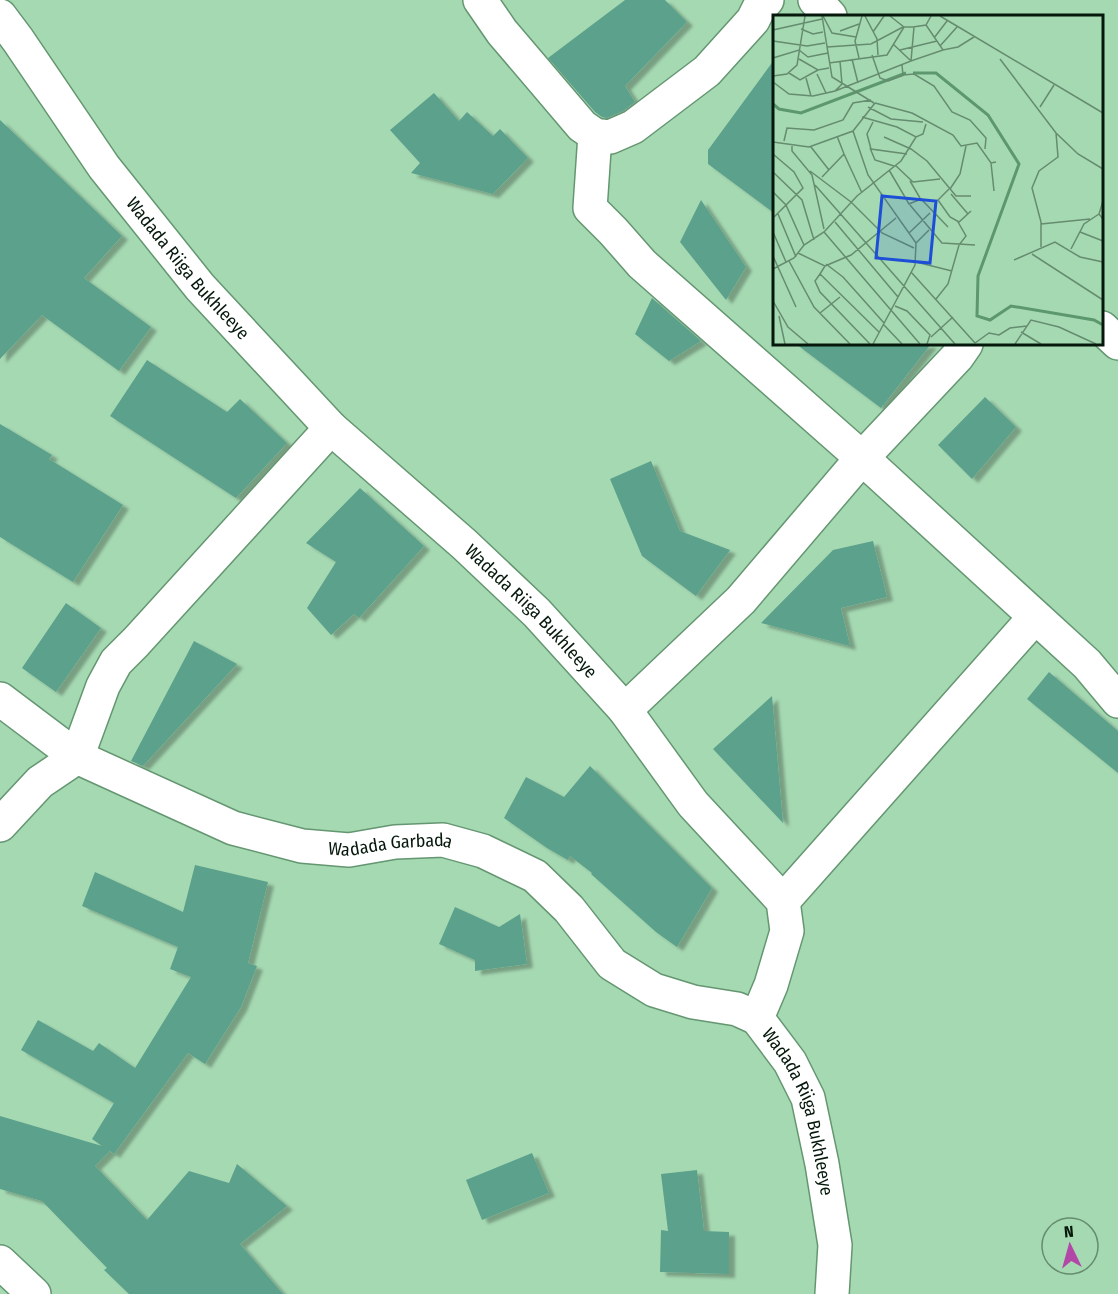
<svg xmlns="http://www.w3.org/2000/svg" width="1118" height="1294" font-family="'Fira Sans Condensed',sans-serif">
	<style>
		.building { fill: #5ca18c; filter: url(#shadow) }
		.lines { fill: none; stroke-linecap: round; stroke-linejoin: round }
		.minor-casing { stroke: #649671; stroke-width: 36 }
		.minor { stroke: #fff; stroke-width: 33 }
		.labels { text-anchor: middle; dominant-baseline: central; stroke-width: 6; stroke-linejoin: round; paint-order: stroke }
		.street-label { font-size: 18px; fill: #05180b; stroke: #a5d9b2 }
		.inset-river { fill: none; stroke: #5d976d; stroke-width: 3 }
		.inset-road { fill: none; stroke: #658c6f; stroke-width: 1.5 }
		.view { fill: #1d4ed8; fill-opacity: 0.15; stroke: #1d4ed8; stroke-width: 3 }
		.inset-edge { fill: none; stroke: #05180b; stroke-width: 3 }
	</style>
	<defs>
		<filter id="shadow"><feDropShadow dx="6" dy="4" stdDeviation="1.5" flood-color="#0004"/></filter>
	</defs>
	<rect width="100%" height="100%" fill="#a5d9b2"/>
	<path class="building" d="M625 0H665L687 22 625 86 635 102 623 111 607 118 602 117 595 112 548 58Z
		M774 60V213L708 164V150Z
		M434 93 459 121 467 112 493 136 500 129 528 158 493 194 411 173 420 163 390 130Z
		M0 120 122 236 84 278 151 327 119 371 42 315 0 359Z
		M701 200 746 267 726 300 680 242Z
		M652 298 701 341 669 361 635 334Z
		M796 344H931L881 408Z
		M147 360 227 412 240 399 287 443 236 498 110 416Z
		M985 397 1016 427 972 479 938 445Z
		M0 424 52 455 49 459 123 505 73 582 0 537Z
		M651 461 680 531 730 550 696 596 642 556 610 479Z
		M360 488 424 546 359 618 354 614 331 635 307 608 336 562 306 543Z
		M873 541 887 597 841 608 850 646 761 623 833 550Z
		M66 603 101 628 56 692 22 668Z
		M194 641 237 664 143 766 131 761Z
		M1049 672 1118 731V773L1027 699Z
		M772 696 783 823 713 749Z
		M590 766 712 888 677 947 656 932 591 874 592 873 570 856 568 860 547 848 504 818 526 777 564 797Z
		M195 865 268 882 248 963 257 966 241 1007 205 1064 188 1053 114 1154 110 1151 95 1166 147 1220 189 1171 229 1183 237 1164 287 1206 240 1244 283 1294H129L104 1270 107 1268 42 1201 0 1189V1116L102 1146 92 1139 114 1103 21 1050 38 1020 93 1051 99 1043 135 1068 191 977 170 969 178 947 82 906 95 872 183 912Z
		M455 907 499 927 520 914 527 964 475 971V960L439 944Z
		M532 1153 549 1193 482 1220 466 1180Z
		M697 1170 704 1231 729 1232V1274L660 1272 661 1230 668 1231 661 1174Z"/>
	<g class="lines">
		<g class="minor-casing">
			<g id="minor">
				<path d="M480 0 502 32 582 126 595 135 610 137 633 127 707 71 753 20 759 8 767 0"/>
				<path d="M815 0 830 16"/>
				<path id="s1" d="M0 16 18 40 104 167 200 287 331 428 464 544 537 613 625 710 693 804 783 901 787 931 771 985 757 1018 790 1062 808 1098 822 1164 835 1245 832 1294"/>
				<path d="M595 135 590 208 613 231 642 264 862 458 1087 664 1118 701"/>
				<path d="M1102 328 1118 343"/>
				<path id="s2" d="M0 699 77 757 233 828 302 846 349 850 395 842 443 840 483 851 535 876 569 909 612 964 654 990 693 1002 737 1009 757 1018"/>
				<path d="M625 710 741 600 862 458 957 357 966 344"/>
				<path d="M0 825 40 782 77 757 103 686 116 662 136 642 331 428"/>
				<path d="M783 901 1035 617"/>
				<path d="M0 1262 34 1294"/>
			</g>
		</g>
		<use href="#minor" class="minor"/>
	</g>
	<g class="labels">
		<g class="street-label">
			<text stroke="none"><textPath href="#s1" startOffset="315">Wadada Riiga Bukhleeye</textPath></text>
			<text stroke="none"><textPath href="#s1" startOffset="801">Wadada Riiga Bukhleeye</textPath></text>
			<text stroke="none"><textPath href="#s2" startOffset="428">Wadada Garbada</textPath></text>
			<text stroke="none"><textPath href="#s1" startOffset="1413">Wadada Riiga Bukhleeye</textPath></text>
		</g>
	</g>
	<g transform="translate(773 15)">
		<rect width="330" height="330" fill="#a5d9b2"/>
		<path class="inset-river" d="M140 58H163L215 100 246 149 205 261 204 301 217 305 238 291 321 305 330 310M0 89 6 94 28 98 133 58"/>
		<path class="inset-road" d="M49 1 59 62 101 88M50 1 59 18 83 22M92 1 104 24 105 40M117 1 131 12H140L153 10 158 1M167 1 330 98M153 10 170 35 185 32 201 22M141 12 138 46 170 35M28 14 40 19 50 17M0 15 49 4M67 16 86 9M100 17 111 1M161 23 174 6M0 26 34 31 52 28M167 31 184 12M54 32 98 29 130 12M127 35 164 26M99 40 107 63 115 66 131 60M0 43 26 35 35 42 55 38M86 43 82 26 89 1M26 44 45 55 56 53M79 44 85 68M227 44 283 118 305 139 330 154M56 48 114 40 131 12M129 50 130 60 141 59 161 71 179 97 197 105 213 123 212 134M16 58 27 65 45 55M44 59 53 78M0 61 14 59 24 50 32 1M33 63 38 81M0 67 16 79 40 81 62 76 69 69 67 46M62 76 138 46 120 29M102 88 139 98 180 120 188 131 204 128 218 148 223 147M95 92 118 104 150 107M267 92 281 70M89 102 124 112 143 122 150 119 153 109M100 107 94 119 98 134 134 139M80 116 95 160 143 228 142 250 100 329M64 121 71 139M111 122 138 134 154 146 183 181H198M11 126 14 113 41 115 70 105 80 88 98 85M0 127 36 132 80 116 102 88M19 131V136L39 160 51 214M38 132 56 155M97 133 102 145 121 151M0 139 21 157 30 173 0 203M218 148 221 176M122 150 140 167 167 164M116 155 136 189 148 184 175 212M37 156 78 187 109 218 141 233M0 157 29 185 41 225M49 162 71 139 89 178M137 166 147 183M42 170 182 329M176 174 165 185 177 202 186 207 198 196M177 174 187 159 193 131M0 177 13 190 31 230M178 179 195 199M330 186 326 199 330 204M137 190 169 228 202 230M5 199 23 242M62 207 125 282M268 209 317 204M0 217 13 247M51 217 147 329M307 217 330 226M136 218 157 198M143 228 156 215M268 232V207L259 173 266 156 285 142 283 118M298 234 311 209 326 199M25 238 52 251 47 259 106 317M259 239 330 285M0 241 23 292M241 245 282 227 307 242 330 247M16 246 41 292 77 329M143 247 179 256M53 249 70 262 111 308M52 251 78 240 123 203M0 254 21 243 31 230 51 217 84 181 128 146 143 122M138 257 202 328M47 259 42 266 47 277 97 329M163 284 175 269 186 230 193 221 185 207M0 286 15 312 35 329M122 291 134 296 157 320 154 329M47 298 67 282M6 301 12 329M111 310 129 329M248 317 268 329M158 322 180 302M202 328 216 318 226 320 237 313 254 311M242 329 258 305 286 312 323 329"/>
		<path class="view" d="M109 181 163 186 157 248 103 243Z"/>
		<rect width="330" height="330" class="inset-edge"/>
	</g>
	<g transform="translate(1070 1246) rotate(355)"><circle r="28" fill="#a5d9b2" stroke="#658c6f" stroke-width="1.5"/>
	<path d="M0-4.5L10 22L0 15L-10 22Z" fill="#b347a7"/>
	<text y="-9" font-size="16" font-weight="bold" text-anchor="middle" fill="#05180b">N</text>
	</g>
</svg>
